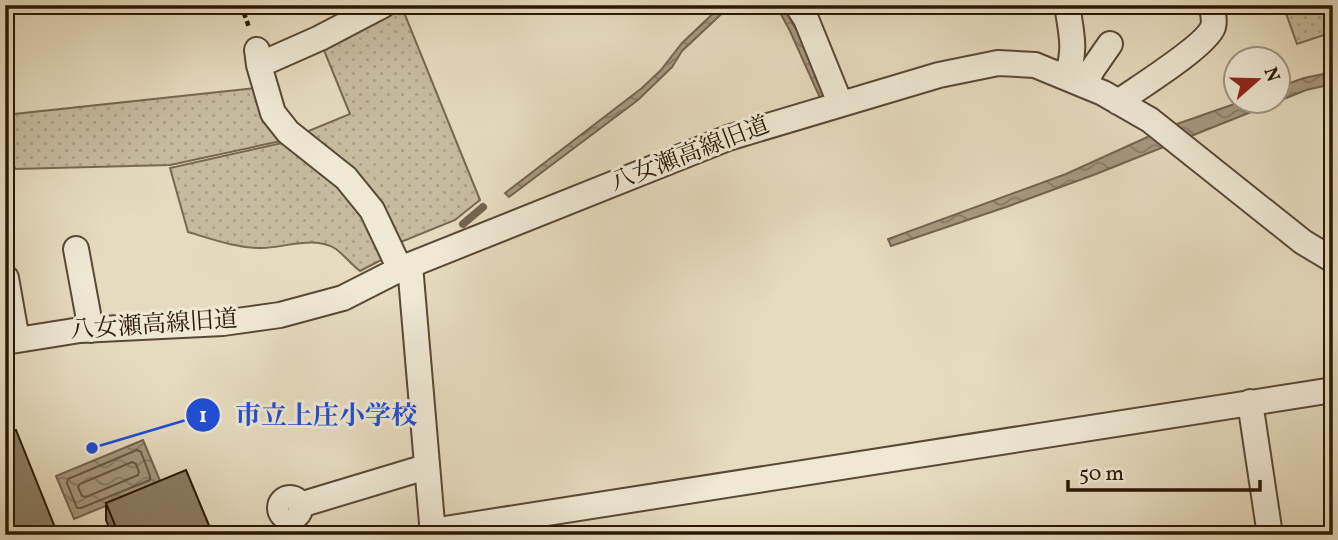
<svg xmlns="http://www.w3.org/2000/svg" width="1338" height="540" font-family="Vollkorn,'Noto Serif JP',serif">
	<style>
		.grass { fill: url(#grass-dots); stroke: #786852; stroke-width: 2 }
		.water { fill: url(#water-waves); stroke: #74644f; stroke-width: 2 }
		.lines { fill: none; stroke-linecap: round; stroke-linejoin: round }
		.shore { stroke: #685842; stroke-width: 2 }
		.stream { stroke: #74644f; stroke-width: 8 }
		.minor-casing { stroke: #594834; stroke-width: 28 }
		.path { stroke: #2a1705; stroke-width: 4.5; stroke-dasharray: 5 3.5; stroke-linecap: butt }
		.minor { stroke: #efe8d5; stroke-width: 24 }
		.wall { fill: #786c58; stroke: #2a1705; stroke-width: 2 }
		.building { fill: #8c7d66; stroke: #2a1705; stroke-width: 2 }
		.labels { text-anchor: middle; dominant-baseline: central; stroke-width: 6; stroke-linejoin: round; paint-order: stroke }
		.street-label { font-size: 24px; fill: #2a1705; stroke: #efe8d5 }
		.leader { fill: none; stroke: #1d4ed8; stroke-width: 2.5 }
		.callout-dot { fill: #1d4ed8; stroke: #efe8d5; stroke-width: 2.5 }
		.mark-label { font-size: 21px; text-anchor: middle; font-weight: bold; fill: #fff }
		.callout-label { font-size: 26px; text-anchor: middle; font-weight: bold; fill: #1d4ed8; stroke: #efe8d5; stroke-width: 6; stroke-linejoin: round; paint-order: stroke }
	</style>
	<defs>
		<pattern id="grass-dots" width="8" height="8" patternUnits="userSpaceOnUse" patternTransform="scale(1.75)"><rect width="8" height="8" fill="#c6ba9f"/><path d="M2 2h.1M6 6h.1" fill="none" stroke="#aa9f87" stroke-width="1.8" stroke-linecap="round"/></pattern>
		<pattern id="water-waves" width="16" height="10" patternUnits="userSpaceOnUse" patternTransform="scale(1.75)"><rect width="16" height="10" fill="#a69880"/><path d="M0 5q4-4 8 0t8 0" fill="none" stroke="#877b67"/></pattern>
	</defs>
	<rect width="100%" height="100%" fill="#e6dbbf"/>
	<filter id="stains"><feTurbulence type="fractalNoise" baseFrequency=".00286" numOctaves="4"/><feColorMatrix values="0 0 0 0 .2 0 0 0 0 .09 0 0 0 0 .02 0 0 0 .5 -.17"/></filter>
	<radialGradient id="worn" r=".72"><stop offset=".6" stop-color="#630" stop-opacity="0"/><stop offset="1" stop-color="#630" stop-opacity=".3"/></radialGradient>
	<path class="grass" d="M396 5H401L480 200 455 220 401 242 383 205 362 179 306 132 350 114 321 43Z
		M1283 5H1333V32L1297 44Z
		M257 88 281 141 170 165 15 169 5 134V115Z
		M282 143 299 151 353 200 385 258 360 271C352 265 344 255 336 249 315 235 284 248 261 248 236 248 212 239 188 232L170 168Z"/>
	<path class="water" d="M722 5H731L682 51 672 67 638 100 509 197 505 193 642 88 661 70 682 43Z
		M776 5H782L797 31 825 96 820 98 790 31Z
		M1333 72V84L1306 90 1279 101V87L1304 78Z
		M1240 102H1276L1096 174 1009 206 891 246 888 239 1066 174 1174 125Z
		M143 440 161 483 74 519 56 476Z"/>
	<g class="lines">
		<path class="shore" d="M137 450 141 452 150 476V480L81 508H77L67 483 68 479Z
			M132 462 136 464 139 472 138 475 86 497 82 496 78 487 80 484Z"/>
		<path class="stream" d="M463 224 483 207"/>
		<g class="minor-casing">
			<path id="minor" d="M797 5 806 19 840 103
				M257 50 259 65 273 113 288 132 346 178 372 210 400 269
				M259 65 320 38 383 5
				M1066 77C1077 51 1071 32 1067 5
				M1085 85 1092 70 1110 44
				M1118 102C1138 88 1206 46 1213 27 1215 20 1213 12 1211 5
				M76 249 91 330
				M410 265 433 535
				M6 278 17 340
				M5 342 80 330 223 323 280 315 343 298 400 269 728 138 939 75 998 63 1035 65 1103 93 1150 120 1303 242 1333 260
				M1250 402 1270 535
				M280 508a10 10 0 1 1 20 0a10 10 0 1 1-20 0Z
				M300 505 426 467
				M432 531 1333 390"/>
		</g>
		<path class="path" d="M241 5 249 27"/>
		<use href="#minor" class="minor"/>
	</g>
	<path class="wall" d="M106 503 213 535H112L106 520Z"/>
	<path class="building" d="M16 430 58 535H5V434Z
		M186 470 213 535H119L106 503Z"/>
	<g class="labels">
		<g class="street-label">
			<text transform="translate(690 155) rotate(-21)">八女瀬高線旧道</text>
			<text transform="translate(154 326) rotate(-4)">八女瀬高線旧道</text>
		</g>
	</g>
	<path class="leader" d="M92 448L203 415"/>
	<g class="callout-dot">
		<circle cx="92" cy="448" r="7"/>
		<circle cx="203" cy="415" r="18"/>
	</g>
	<g class="mark-label">
		<text x="203" y="422">1</text>
	</g>
	<g class="callout-label">
		<text x="326" y="424">市立上庄小学校</text>
	</g>
	<rect width="1338" height="540" fill="none" stroke="#e6dbbf" stroke-width="28"/>
	<rect x="7" y="7" width="1324" height="526" fill="none" stroke="#2a1705" stroke-width="3.5"/>
	<rect x="14" y="14" width="1310" height="512" fill="none" stroke="#2a1705" stroke-width="2"/>
	<g transform="translate(1257 80) rotate(70)"><circle r="33" fill="#efe8d5" stroke="#a09482" stroke-width="2"/>
	<path d="M0-5L12 26L0 18L-12 26Z" fill="#8f2418"/>
	<text y="-10" font-size="19" font-weight="bold" text-anchor="middle" fill="#2a1705">N</text>
	</g>
	<path d="M1068 480v10h192v-10" fill="none" stroke="#2a1705" stroke-width="3.5"/>
	<text x="1079" y="480" font-size="21" fill="#2a1705" stroke="#efe8d5" stroke-width="5" paint-order="stroke">50 m</text>
	<rect width="100%" height="100%" filter="url(#stains)"/>
	<rect width="100%" height="100%" fill="url(#worn)"/>
</svg>
